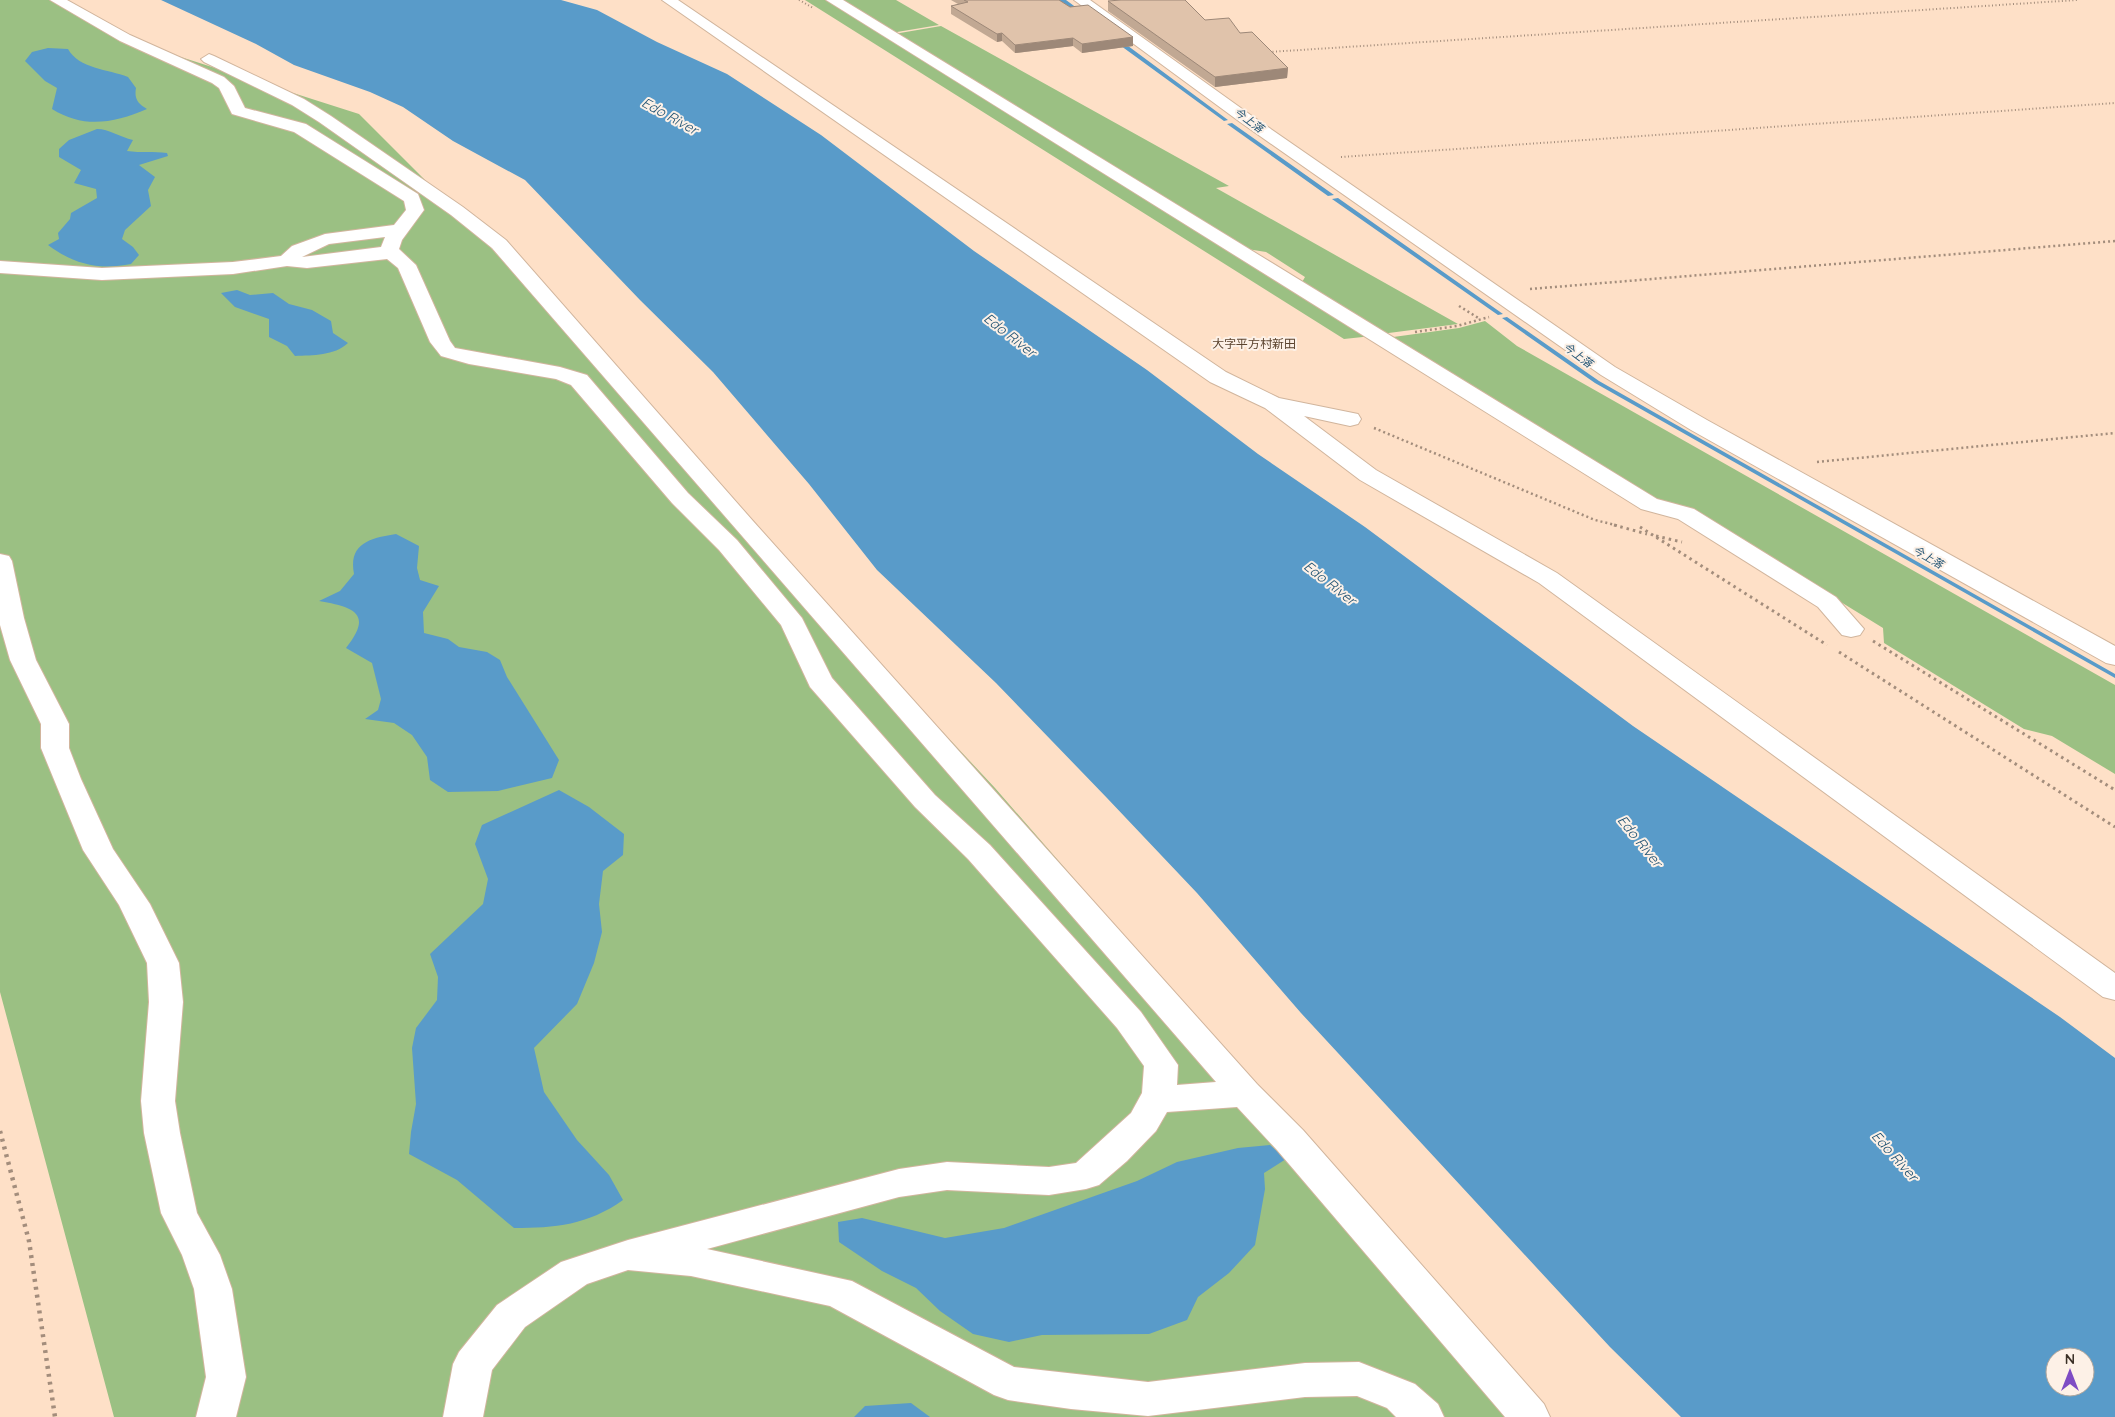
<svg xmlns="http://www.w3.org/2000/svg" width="2115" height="1417" font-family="Quicksand,'Noto Sans JP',sans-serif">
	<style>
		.green { fill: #9bc083 }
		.water { fill: #599bc9; fill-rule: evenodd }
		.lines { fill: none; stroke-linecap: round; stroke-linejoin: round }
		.minor-casing { stroke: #d1b59d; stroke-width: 2 }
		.path-far3 { stroke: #a38d7c; stroke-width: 2; stroke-dasharray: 1 2.5; stroke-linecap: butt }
		.path-far2 { stroke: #a38d7c; stroke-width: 2.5; stroke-dasharray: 2 3; stroke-linecap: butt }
		.path-far1 { stroke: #a38d7c; stroke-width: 3; stroke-dasharray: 2.5 4; stroke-linecap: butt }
		.path { stroke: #a38d7c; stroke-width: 4.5; stroke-dasharray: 3 5; stroke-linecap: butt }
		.minor { fill: #fff; fill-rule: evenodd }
		.wall { fill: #c1a893 }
		.shaded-wall { fill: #9d8878 }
		.building { fill: #e0c3ab; stroke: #9d8878 }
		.labels { text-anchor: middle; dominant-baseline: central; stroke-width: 4; stroke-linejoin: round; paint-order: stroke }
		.far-water-label { font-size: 11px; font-style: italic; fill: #215373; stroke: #fdf1e7 }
		.far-quarter-label { font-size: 12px; fill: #5b432e; stroke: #fdf1e7 }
		.water-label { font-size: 14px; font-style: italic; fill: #215373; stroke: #fdf1e7 }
	</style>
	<rect width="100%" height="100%" fill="#fee0c7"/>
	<path class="green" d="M0 0H59L140 44 359 114 462 217 995 788 1543 1417H114L0 992Z
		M805 0H828L1372 336 1344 339Z
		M838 0H896L939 25 891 33Z
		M941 26 1229 186 1216 188 1458 324 1381 334 1301 284 1305 277 1266 252 1241 248 894 34Z
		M1485 321 1517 346 2115 685V774L2052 736 2024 729 1884 643 1883 628 1810 583 1653 502 1386 338 1459 328Z"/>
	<path class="water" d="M161 0H561L597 10 657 42 727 74 821 135 974 251 1147 370 1258 454 1365 527 1633 726 2060 1017 2115 1058V1417H1681L1610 1347 1301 1013 1197 893 1107 798 996 683 877 570 809 484 713 372 640 300 525 180 453 141 403 107 370 92 294 65 256 44ZM2055 1357H2085V1387H2055Z
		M1058 0H1066L1228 120 1224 121Z
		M48 48 68 49C79 69 108 69 128 77L136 88C134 99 138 104 147 109 114 123 84 129 52 109L57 88 45 81 25 61 32 52Z
		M1232 123 1334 195 1328 196 1227 124Z
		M97 129C109 129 120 137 133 140L127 151C141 153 154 151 167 153L168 156 139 165 155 177 148 190 151 206 125 230 122 239 133 247 139 255 131 264C99 270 75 265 48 245L59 239 58 233 70 219 71 213 97 198 96 189 74 183 81 170 59 157V149L69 140Z
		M1338 198 1503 314 1498 315 1332 199Z
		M237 290 250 295 273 293 289 304 312 310 331 321 333 333 348 343C334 356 313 355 295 356L287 346 269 337V319L235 307 221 293Z
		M1507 317 1599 381 2115 674V678L1595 383 1502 318Z
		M396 534 419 546 417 568 420 580 439 586 423 612 424 633 448 639 459 647 487 652 500 660 507 677 559 760 552 778 498 791 448 792 430 780 427 757 412 735 394 723 365 719 378 710 381 699 372 663 346 648C374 613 353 607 319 601L340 591 354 574C348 543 371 538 396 534Z
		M559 790 589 807 624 834 623 855 603 871 599 904 602 932 594 963 577 1004 534 1048 544 1092 577 1140 609 1175 623 1200C588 1225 555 1228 514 1228L457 1180 409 1154 411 1132 416 1104 412 1048 416 1028 437 1000 438 977 430 954 483 904 488 879 475 844 482 825Z
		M1270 1145 1286 1159 1264 1173 1265 1189 1255 1245 1229 1273 1198 1297 1187 1320 1149 1334 1042 1335 1009 1342 973 1334 940 1311 916 1288 882 1271 839 1242 838 1222 862 1218 945 1238 1004 1228 1137 1181 1177 1162 1238 1148Z
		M911 1403 930 1417H854L865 1406Z"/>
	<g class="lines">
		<g class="minor-casing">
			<path id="minor" d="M50 0H67L130 35 224 77 234 86 245 108 306 124 418 194 424 210 402 240 399 249 416 265 450 341 455 348 560 367 587 375 688 493 737 540 802 618 832 678 935 795 990 845 1141 1012 1178 1065 1177 1085 1216 1082 492 248 451 215 319 122 292 105 204 62 201 59 209 54 214 56 304 99 331 116 463 207 506 240 753 521 1257 1084 1303 1130 1544 1404 1550 1417H1505L1277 1150 1237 1107 1167 1112 1156 1131 1127 1161 1099 1185 1086 1189 1049 1195 947 1190 899 1197 707 1249 852 1281 1014 1367 1148 1382 1305 1363 1359 1362 1415 1384 1438 1404 1444 1417H1396L1387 1408 1357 1396 1305 1397 1148 1416 1071 1409 1008 1400 994 1395 830 1306 691 1276 628 1270 587 1284 525 1327 492 1370 483 1417H443L453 1364 459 1352 497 1305 561 1262 628 1240 899 1169 947 1162 1049 1167 1076 1163 1131 1113 1142 1093 1144 1066 1117 1028 968 859 915 807 810 687 781 625 719 550 672 503 571 385 556 379 469 364 441 356 430 342 398 268 387 259 307 268 287 266 233 274 102 280 0 273V261L102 268 233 262 281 256 292 246 325 234 394 225 406 210 404 201 294 132 232 114 219 88 212 83 120 41ZM385 237 381 247 302 257 329 244Z
				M662 0H678L1226 372 1279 398 1358 414 1361 419 1358 424 1350 426 1304 416 1376 470 1557 573 2115 973V1000L2103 997 1539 583 1360 480 1265 408 1210 382Z
				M826 0H843L1657 499 1694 509 1836 597 1864 629 1860 635 1851 637 1842 635 1818 607 1678 519 1641 509Z
				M1074 0H1090L1252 116 1615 367 1707 420 2115 646V665L2106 663 1691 430 1601 375 1240 122Z
				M0 554 9 556 12 561 24 618 36 660 69 724V748L81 779 113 849 150 904 179 963 183 1002 175 1101 180 1133 197 1213 220 1255 232 1289 246 1377 236 1417H196L206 1377 194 1289 182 1255 161 1213 144 1133 141 1101 149 1002 147 963 119 905 83 850 41 748V724L10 660 0 625Z"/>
		</g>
		<path class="path-far3" d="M799 0 813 8
			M1269 52 2077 0
			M1341 157 2115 103"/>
		<path class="path-far2" d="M1530 289 2115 241
			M1459 306 1480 319
			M1415 332 1457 326 1489 317
			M1374 428 1595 520 1619 526
			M1817 462 2115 433"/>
		<path class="path-far1" d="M1614 525 1647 534
			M1640 527 1827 645
			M1656 536 1682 542
			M1873 641 2115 790
			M1839 652 2115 827"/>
		<path class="path" d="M0 1131 29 1241 55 1417"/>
		<use href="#minor" class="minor"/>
	</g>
	<path class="wall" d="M951 0H1059L1070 7 1133 37V46L1082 53 1073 46 1015 53 1002 41 997 42 951 14V6L958 4Z
		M1108 1 1205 20 1240 33 1288 68 1287 78 1215 87 1108 11Z"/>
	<path class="shaded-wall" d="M1002 33V41L997 42V34Z
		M1133 37V46L1082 53V44Z
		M1073 38V46L1015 53V45Z
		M1288 68 1287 78 1215 87V77Z"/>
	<path class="building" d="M964 0H1059L1070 7 1088 5 1133 37 1082 44 1073 38 1015 45 1002 33 997 34 951 6 968 2Z
		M1121 0H1185L1205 20 1229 18 1240 33 1252 32 1288 68 1215 77 1108 1Z"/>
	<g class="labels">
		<g class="far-water-label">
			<text transform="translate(1249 120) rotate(36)">今上落</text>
			<text transform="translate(1578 355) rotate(36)">今上落</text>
			<text transform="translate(1928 557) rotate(30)">今上落</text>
		</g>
		<g class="far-quarter-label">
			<text x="1254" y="343">大字平方村新田</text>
		</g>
		<g class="water-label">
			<text transform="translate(670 116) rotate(29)">Edo River</text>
			<text transform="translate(1010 335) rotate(38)">Edo River</text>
			<text transform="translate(1330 583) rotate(38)">Edo River</text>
			<text transform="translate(1640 841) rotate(51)">Edo River</text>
			<text transform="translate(1895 1156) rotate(48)">Edo River</text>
		</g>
	</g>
	<g transform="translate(2070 1372)"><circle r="24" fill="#fdf1e7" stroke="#afa49a"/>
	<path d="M0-4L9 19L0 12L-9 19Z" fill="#7e4cc4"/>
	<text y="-8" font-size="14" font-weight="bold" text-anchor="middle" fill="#3b3026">N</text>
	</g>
</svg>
